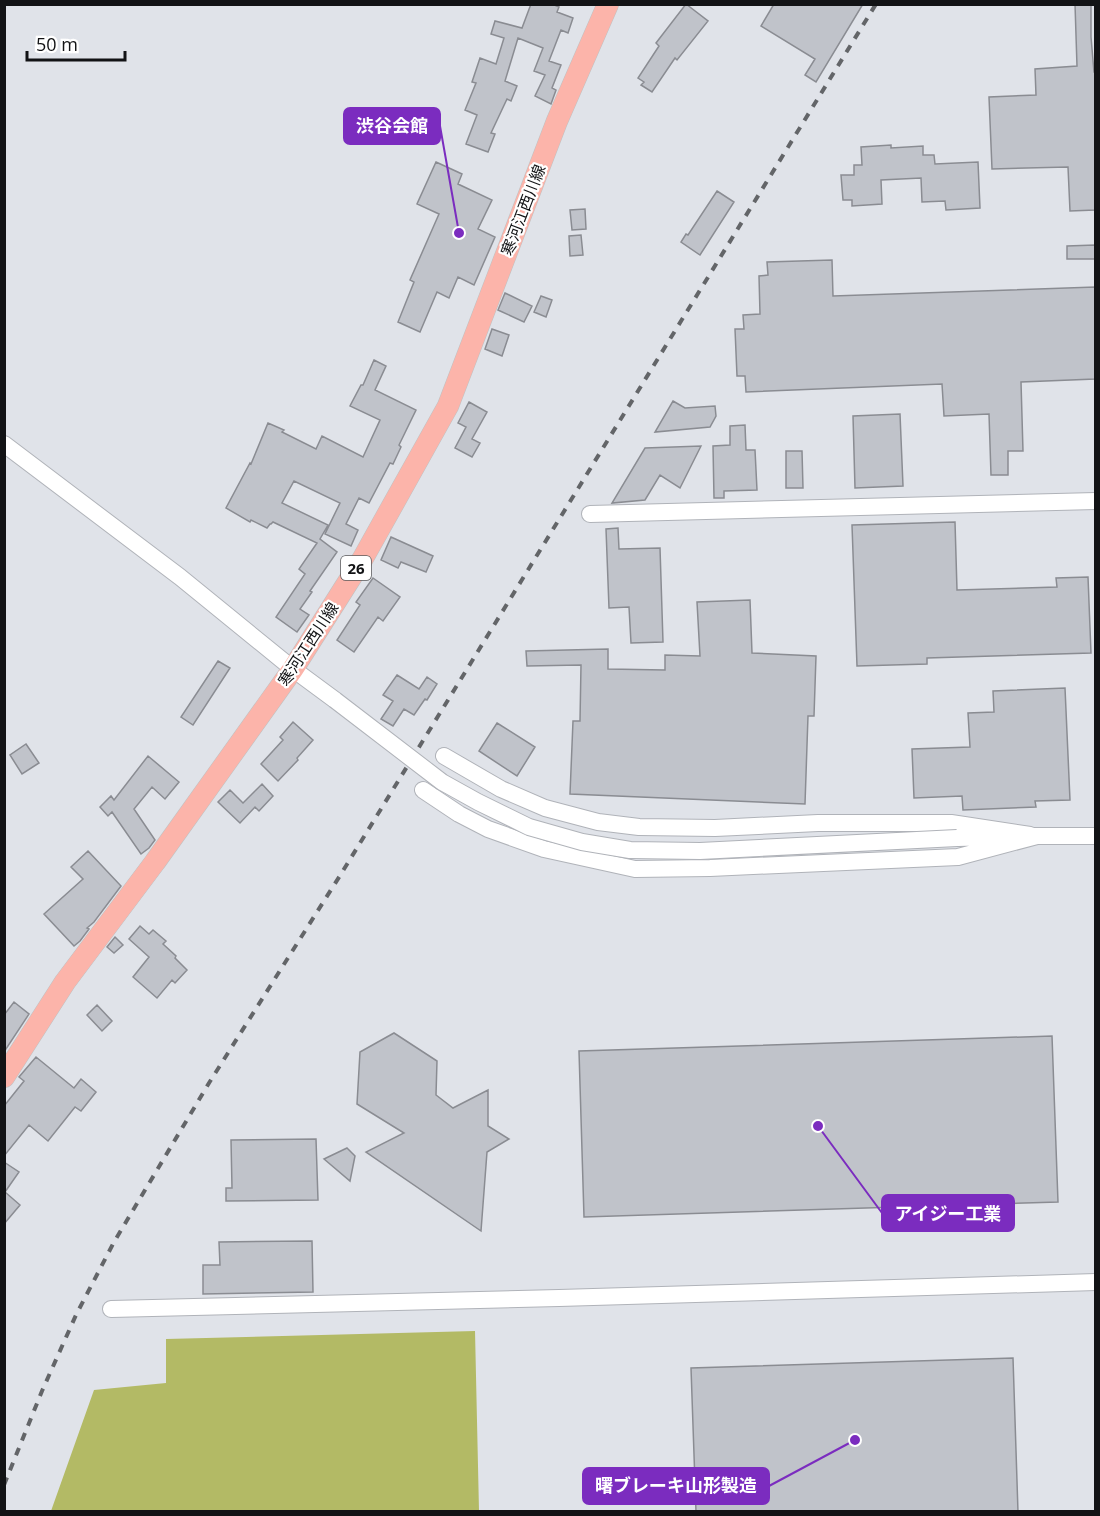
<svg xmlns="http://www.w3.org/2000/svg" width="1100" height="1516" font-family="'Open Sans','Noto Sans JP',sans-serif">
	<style>
		.green { fill: #b3ba65 }
		.building { fill: #c0c3ca; stroke: #8a8c92; stroke-width: 1.5 }
		.lines { fill: none; stroke-linecap: round; stroke-linejoin: round }
		.minor-casing { stroke: #b0b3b9; stroke-width: 18 }
		.major-casing { stroke: #c1c2c2; stroke-width: 22 }
		.minor { stroke: #fff; stroke-width: 16 }
		.major { stroke: #fcb4aa; stroke-width: 21 }
		.rail { stroke: #636568; stroke-width: 4; stroke-dasharray: 8 8; stroke-linecap: butt }
		.minor-bridge-casing { stroke: #b0b3b9; stroke-width: 18; stroke-linecap: butt }
		.minor-bridge { stroke: #fff; stroke-width: 16 }
		.labels { text-anchor: middle; dominant-baseline: central; stroke-width: 4.5; stroke-linejoin: round; paint-order: stroke }
		.shield { fill: #fff; stroke: #595a5b; stroke-width: 1.5 }
		.shield-label { font-size: 15px; font-weight: bold; fill: #121315 }
		.street-label { font-size: 16px; fill: #121315; stroke: #fff }
		.leader { fill: none; stroke: #7b2cbf; stroke-width: 2 }
		.callout-dot { fill: #7b2cbf; stroke: #fff; stroke-width: 2 }
		.callout { fill: #7b2cbf; stroke: #7b2cbf; stroke-width: 2 }
		.callout-label { font-size: 18px; text-anchor: middle; font-weight: bold; fill: #fff }
	</style>
	<rect width="100%" height="100%" fill="#e0e3e9"/>
	<path class="green" d="M475 1331 479 1511H51L94 1390 166 1383V1339Z"/>
	<path class="building" d="M531 4H552L559 7 557 12 573 18 568 33 561 30 549 61 561 65 552 88 556 90 551 104 535 96 545 75 534 71 543 48 518 38 505 81 517 86 511 101 507 99 491 133 495 134 488 152 466 144 477 115 465 110 476 83 472 82 480 58 496 64 504 38 491 34 495 21 522 28Z
		M686 4 708 21 677 60 675 58 652 92 641 85 644 82 638 78 659 46 656 43Z
		M774 4H863L816 82 805 75 815 59 761 26Z
		M1075 4H1091V37L1094 72H1095V210L1070 211 1068 167 992 169 989 97 1036 95 1035 69 1077 66Z
		M891 145V148L923 146V155H934L935 164 978 162 980 208 946 210 945 201 922 202 921 178 881 180 882 204 852 206V200H843L841 175H854V165H862L861 147Z
		M436 162 462 174 458 184 492 200 478 229 495 237 474 285 458 277 449 298 437 292 420 332 398 322 414 282 410 280 439 214 417 204Z
		M717 191 734 202 700 255 681 242 686 234 688 235Z
		M585 209 586 229 572 230 570 210Z
		M581 235 583 255 570 256 569 236Z
		M1095 245V259H1067V246Z
		M832 260 833 296 1095 287V379L1021 382 1023 451H1008V475H991L989 414 944 416 942 384 746 392 745 376H737L735 329H744L743 315 760 314 759 276 768 275 767 262Z
		M505 293 532 306 524 322 498 310Z
		M541 296 552 300 546 317 534 312Z
		M492 329 509 335 502 356 485 349Z
		M374 360 386 366 375 390 416 410 399 445 401 447 393 464 390 463 369 503 359 498 346 524 358 530 351 546 325 534 340 503 294 481 282 503 328 525 320 539 337 552 310 591 312 592 300 609 309 615 297 632 276 617 305 574 299 569 317 543 273 522 271 524H270L267 528 251 520 250 522 226 508 250 463 251 464 268 423 284 430 282 432 316 449 322 436 363 457 380 420 350 406 361 385H363Z
		M673 401 685 408 715 406 716 416 710 427 655 432Z
		M469 402 487 412 472 439 480 443 472 457 455 448 466 427 458 423Z
		M900 414 903 486 855 488 853 416Z
		M745 425 746 450H755L757 490 724 491V498H714L713 446 730 445V426Z
		M701 446 680 488 660 475 645 500 612 503 645 448Z
		M786 451H802L803 488H786Z
		M955 522 957 590 1057 587 1056 578 1088 577 1091 653 927 658V664L857 666 852 525Z
		M618 528 619 549 660 548 663 642 631 643 629 607 609 608 606 529Z
		M391 537 433 556 426 572 401 562 398 568 381 560Z
		M373 578 400 597 383 621 378 617 354 652 337 640 360 605 356 602Z
		M750 600 752 653 816 656 814 716H808L805 804 570 794 573 721H580L581 665 527 666 526 651 608 649V669L665 670V655L700 656 697 602Z
		M218 661 230 668 193 725 181 717Z
		M397 675 419 689 427 677 437 684 427 700 425 699 414 715 404 709 393 726 381 719 393 701 383 695Z
		M1065 688 1070 800 1035 801 1036 807 963 810 962 796 914 798 912 749 970 747 968 713 994 712 993 691Z
		M293 722 313 740 297 758 298 760 278 781 261 764 283 740 280 737Z
		M497 723 535 747 517 776 479 751Z
		M26 744 39 763 22 774 10 755Z
		M148 756 179 782 165 799 152 787 134 809 155 840 149 848 141 854 112 812 108 816 100 807 111 796 114 800Z
		M262 784 273 796 259 811 255 807 240 823 218 802 230 790 243 803Z
		M88 851 121 886 94 922 87 928 89 929 80 941 74 946 44 914 83 879 71 867Z
		M140 926 149 934 153 930 166 941 163 944 176 956 175 958 187 970 175 983 172 980 157 998 133 977 149 957 129 939Z
		M115 937 123 945 114 953 107 947Z
		M14 1002 29 1014 4 1052V1015Z
		M97 1005 112 1021 102 1031 87 1015Z
		M394 1033 437 1061 436 1095 453 1108 488 1090V1126L509 1139 487 1152 481 1231 366 1152 404 1133 357 1104 360 1052Z
		M1052 1036 1058 1202 584 1217 579 1051Z
		M36 1057 74 1088 81 1079 96 1092 81 1111 75 1107 48 1141 29 1125 4 1156V1106L24 1081 19 1077Z
		M316 1139 318 1200 226 1201V1188H232L231 1140Z
		M347 1148 355 1156 350 1181 324 1159Z
		M4 1162 19 1172 5 1192 20 1205 4 1224Z
		M312 1241 313 1292 203 1294V1265H220L219 1242Z
		M1013 1358 1018 1512H696L691 1368Z"/>
	<g class="lines">
		<g class="minor-casing">
			<path id="minor" d="M4 444 180 577 293 669 335 700
				M590 514 1096 501
				M444 756 501 789 545 808 598 822 639 827 715 828 818 823H951L1030 835
				M423 790 459 814 488 829 544 849 635 869 710 868 958 857 1037 836
				M1027 836H1096
				M957 838 996 837
				M111 1309 559 1298 1096 1282"/>
		</g>
		<g class="major-casing">
			<path id="major" d="M4 1077 65 982 155 862 293 669 362 560 448 406 557 121 608 4"/>
		</g>
		<use href="#minor" class="minor"/>
		<use href="#major" class="major"/>
		<path class="rail" d="M4 1485 42 1391 76 1315 114 1242 209 1083 341 874 876 4"/>
		<g class="minor-bridge-casing">
			<path id="minor-bridge" d="M335 700 442 782 478 802 529 827 582 842 630 850 700 851 957 838"/>
		</g>
		<use href="#minor-bridge" class="minor-bridge"/>
	</g>
	<g class="labels">
		<rect class="shield" x="341" y="556" width="30" height="24" rx="4.5"/>
		<g class="shield-label">
			<text x="356" y="568">26</text>
		</g>
		<g class="street-label">
			<text transform="translate(523 210) rotate(-69)">寒河江西川線</text>
			<text transform="translate(308 644) rotate(-57)">寒河江西川線</text>
		</g>
	</g>
	<path class="leader" d="M459 233L440 126M818 1126L882 1213M855 1440L769 1486"/>
	<g class="callout-dot">
		<circle cx="459" cy="233" r="6"/>
		<circle cx="818" cy="1126" r="6"/>
		<circle cx="855" cy="1440" r="6"/>
	</g>
	<g class="callout">
		<rect x="344" y="108" width="96" height="36" rx="6"/>
		<rect x="882" y="1195" width="132" height="36" rx="6"/>
		<rect x="583" y="1468" width="186" height="36" rx="6"/>
	</g>
	<g class="callout-label">
		<text x="392" y="132">渋谷会館</text>
		<text x="948" y="1220">アイジー工業</text>
		<text x="676" y="1492">曙ブレーキ山形製造</text>
	</g>
	<rect width="1100" height="1516" fill="none" stroke="#121315" stroke-width="12"/>
	<path d="M27 51v9h98v-9" fill="none" stroke="#121315" stroke-width="3"/>
	<text x="36" y="51" font-size="18" fill="#121315" stroke="#ffffff" stroke-width="4.5" paint-order="stroke">50 m</text>
</svg>
